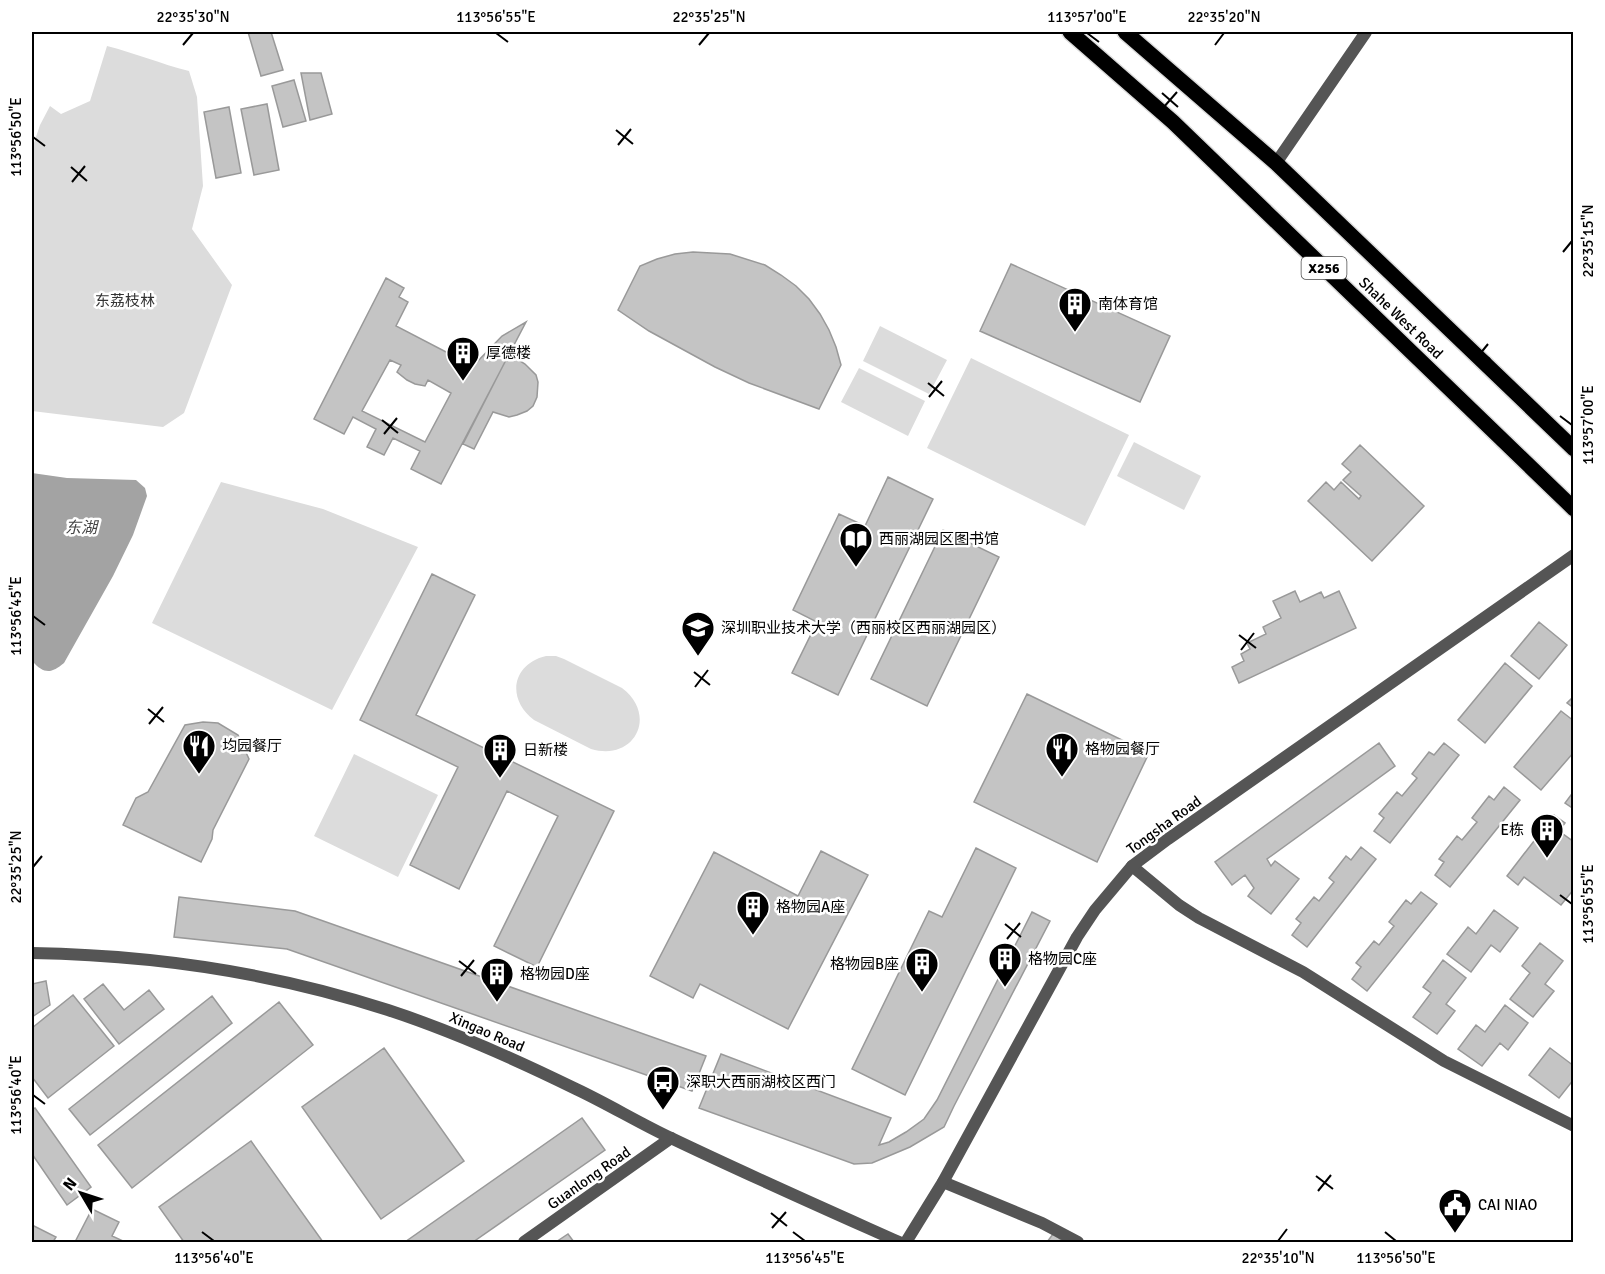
<svg xmlns="http://www.w3.org/2000/svg" width="1605" height="1274" font-family="Signika,'Noto Sans SC',sans-serif">
	<style>
		.green { fill: #dcdcdc }
		.water { fill: #a3a3a3 }
		.building { fill: #c4c4c4; stroke: #999; stroke-width: 1.5; fill-rule: evenodd }
		.lines { fill: none; stroke-linecap: round; stroke-linejoin: round }
		.primary-casing { stroke: #dbdbdb; stroke-width: 18 }
		.minor { stroke: #555; stroke-width: 12 }
		.tertiary { stroke: #555; stroke-width: 12 }
		.primary { stroke: #000; stroke-width: 15 }
		.ticks { fill: none; stroke: #000; stroke-width: 2 }
		.labels { text-anchor: middle; dominant-baseline: central; stroke-width: 5; stroke-linejoin: round; paint-order: stroke }
		.shield { fill: #fff; stroke: #4c4c4c; stroke-width: 1.5 }
		.shield-label { font-size: 14px; font-weight: bold; fill: #000 }
		.park-label { font-size: 15px; fill: #333; stroke: #fff }
		.poi-label { font-size: 15px; fill: #000; stroke: #fff; text-anchor: start }
		.street-label { font-size: 15px; fill: #000; stroke: #fff }
		.water-label { font-size: 16px; font-style: italic; fill: #444; stroke: #fff }
		.neatline { fill: none; stroke: #000; stroke-width: 2 }
		.ticks-label { font-size: 15px; text-anchor: middle; fill: #000 }
	</style>
	<rect width="100%" height="100%" fill="#fff"/>
	<path class="green" d="M107 46C135 53 161 64 189 71L197 97 203 186 192 229 232 285 184 413 163 427 32 411V149L40 125 50 106 61 114 90 101Z
		M880 326 947 360 929 394 863 361Z
		M971 358 1129 435 1085 526 927 448Z
		M859 368 925 401 908 436 841 402Z
		M1134 442 1201 476 1184 510 1117 476Z
		M221 482 323 509 418 547 332 710 152 623Z
		M546 656H556L564 659 622 688C658 715 635 762 591 749L534 720C506 699 512 664 546 656Z
		M354 754 438 795 398 877 314 836Z"/>
	<path class="water" d="M32 473 67 478 136 480 145 488 147 496 133 535 113 576 64 663C51 674 44 674 32 661Z"/>
	<path class="building" d="M248 32H271L283 70 261 76Z
		M301 73H321L332 114 310 120Z
		M294 80 306 121 283 127 272 86Z
		M267 104 279 170 254 175 241 109Z
		M229 107 241 173 216 178 204 112Z
		M693 252 730 254 765 265 781 275 796 286 809 299 820 314 829 330 836 347 841 365 819 409 749 383 715 367 649 331 618 310 640 266 657 259 675 254Z
		M1011 264 1170 336 1140 402 980 331Z
		M386 278 404 288 399 297 408 302 396 326 473 366 502 336 526 322 441 484 411 469 420 451 393 438 384 455 367 447 376 429 353 417 344 434 314 419ZM390 360 401 365 397 372 407 380 415 384 425 386 428 380 451 393 425 442 362 411Z
		M509 354 525 364 536 375 538 382 537 397 533 406 527 411 517 415 509 417 493 412 474 449 463 444Z
		M1360 445 1424 506 1372 561 1308 501 1326 482 1334 490 1341 482 1359 499 1361 496 1343 480 1351 472 1342 464Z
		M888 477 933 499 838 695 792 673 817 622 793 610 839 514 865 526Z
		M943 530 999 557 927 706 871 679Z
		M432 574 475 595 416 715 614 811 537 967 494 946 558 816 507 791 459 889 410 865 458 767 360 720Z
		M1295 591 1300 602 1321 592 1324 598 1339 591 1356 628 1239 683 1232 667 1244 661 1241 654 1250 649 1247 643 1266 634 1263 627 1281 618 1273 601Z
		M1539 622 1567 645 1539 679 1511 656Z
		M1505 663 1532 686 1485 743 1458 720Z
		M1027 694 1149 753 1097 862 974 802Z
		M1574 696V708L1567 703Z
		M1561 711 1574 721V752L1541 790 1514 767Z
		M203 722 218 723 238 735 249 759 213 830 212 839 201 862 123 825 136 798 148 792 185 725Z
		M1379 743 1395 766 1267 859 1271 866 1275 861 1299 879 1271 914 1248 896 1254 888 1245 875 1232 885 1215 862Z
		M1444 743 1459 755 1390 843 1374 831 1384 818 1379 814 1397 792 1402 796 1417 778 1412 774 1429 752 1434 755Z
		M1504 787 1520 800 1450 887 1435 875 1444 862 1439 859 1457 836 1462 840 1477 822 1472 818 1489 796 1494 800Z
		M1574 791V809L1565 803Z
		M1554 815 1565 823 1559 831 1574 842V889L1561 905 1524 877 1518 885 1507 876Z
		M1361 847 1376 859 1307 947 1292 935 1301 923 1296 919 1314 897 1319 901 1334 882 1329 878 1346 856 1351 860Z
		M976 848 1016 868 905 1095 852 1069 929 911 942 917Z
		M821 851 868 875 788 1029 700 984 693 998 650 976 714 852 798 896Z
		M1421 892 1437 904 1367 991 1352 979 1361 967 1356 963 1374 941 1379 945 1394 926 1389 922 1406 900 1411 904Z
		M179 897 295 911 706 1056 692 1091 287 949 174 937Z
		M1494 910 1518 928 1500 952 1491 945 1471 972 1447 954 1468 927 1476 934Z
		M1032 912 1050 921 954 1106 944 1127 910 1147 872 1163 854 1164 699 1108 721 1054 891 1118 879 1145 889 1142 906 1132 924 1119 937 1100Z
		M1540 943 1563 961 1545 984 1554 991 1533 1017 1510 999 1530 973 1522 966Z
		M1443 960 1466 978 1446 1004 1455 1011 1437 1034 1413 1017 1431 993 1423 987Z
		M46 981 50 1005 32 1017V984Z
		M103 984 124 1010 149 990 164 1009 119 1044 84 999Z
		M73 995 114 1046 48 1098 32 1077V1028Z
		M212 996 232 1023 90 1135 69 1109Z
		M279 1002 313 1045 132 1188 98 1145Z
		M1505 1005 1528 1023 1508 1050 1500 1043 1482 1066 1458 1049 1476 1025 1485 1032Z
		M384 1048 464 1161 381 1219 302 1107Z
		M1550 1048 1574 1066V1079L1559 1098 1529 1075Z
		M35 1108 91 1187 67 1205 32 1154V1110Z
		M582 1118 605 1150 473 1242H405Z
		M251 1141 323 1242H184L159 1207Z
		M92 1209 119 1222 112 1236 125 1242H75Z
		M32 1225 56 1237 53 1242H32Z
		M568 1234 574 1242H556Z
		M1053 1234 1064 1242H1047Z"/>
	<g class="lines">
		<g class="primary-casing">
			<path id="primary" d="M1070 32 1173 122 1574 509
				M1125 32 1276 163 1574 449"/>
		</g>
		<path class="minor" d="M1276 163 1366 32
			M1132 866 1179 905 1199 918 1303 972 1444 1061 1574 1126
			M943 1182 1042 1223 1078 1242
			M524 1242 671 1138"/>
		<path class="tertiary" d="M32 953C154 955 271 972 388 1010 452 1031 515 1059 576 1089 608 1104 639 1123 671 1138 746 1174 823 1208 899 1242
			M906 1242 943 1182 1077 937 1095 910 1132 866 1168 839 1574 555"/>
		<use href="#primary" class="primary"/>
	</g>
	<path class="ticks" d="M496 33 508 42M1087 33 1099 42M183 45 193 33M699 45 709 33M1215 45 1224 33M1162 93 1178 107M1163 108 1177 92M616 130 633 144M33 137 45 146M618 145 631 129M71 167 87 181M72 182 85 166M1563 252 1572 241M1473 346 1490 359M1475 360 1488 344M928 383 944 396M929 397 942 381M1560 416 1572 425M382 420 398 433M384 434 397 418M33 616 45 625M1239 635 1256 648M1241 650 1254 633M694 672 710 685M695 687 708 670M148 709 164 722M149 724 163 707M33 867 42 856M1560 895 1572 904M1005 924 1021 937M1007 939 1020 923M459 961 476 974M461 976 474 960M33 1095 45 1104M1316 1176 1333 1189M1318 1191 1331 1175M771 1213 787 1226M772 1228 786 1212M202 1232 214 1241M793 1232 805 1241M1385 1232 1396 1241M1278 1241 1287 1229"/>
	<defs>
		<g id="building-pin" transform="scale(1.725)"><path d="M0 17L-7.5 6A9.5 9.5 0 1 1 7.5 6Z" fill="#000" stroke="#fff"/><path d="M-4-6H4V6H1V3H-1V6H-4ZM-2.5-4.3h1.7v1.8h-1.7ZM.8-4.3h1.7v1.8H.8ZM-2.5-1h1.7V.8h-1.7ZM.8-1h1.7V.8H.8Z" fill="#fff"/></g>
		<g id="library-pin" transform="scale(1.725)"><path d="M0 17L-7.5 6A9.5 9.5 0 1 1 7.5 6Z" fill="#000" stroke="#fff"/><path d="M-6-4Q-3-5.5-.7-3.5V5Q-3 3-6 4ZM6-4Q3-5.5 .7-3.5V5Q3 3 6 4Z" fill="#fff"/></g>
		<g id="university-pin" transform="scale(1.725)"><path d="M0 17L-7.5 6A9.5 9.5 0 1 1 7.5 6Z" fill="#000" stroke="#fff"/><path d="M0-5L7-2L0 1L-7-2ZM-4 1L0 2.5L4 1V4Q0 6-4 4Z" fill="#fff"/></g>
		<g id="restaurant-pin" transform="scale(1.725)"><path d="M0 17L-7.5 6A9.5 9.5 0 1 1 7.5 6Z" fill="#000" stroke="#fff"/><path d="M-5-6h1v4h1v-4h1v4h1v-4h1v5L-1.5 .5V6h-2V.5L-5-1ZM5-6V6H3V1.5H1.5Q1.5-4 5-6Z" fill="#fff"/></g>
		<g id="bus-pin" transform="scale(1.725)"><path d="M0 17L-7.5 6A9.5 9.5 0 1 1 7.5 6Z" fill="#000" stroke="#fff"/><path d="M-5-6H5V4H4V6H2V4H-2V6H-4V4H-5ZM-3.5-4V0h7V-4ZM-3.5 1.2v1.5H-2V1.2ZM2 1.2v1.5H3.5V1.2Z" fill="#fff"/></g>
		<g id="civic-pin" transform="scale(1.725)"><path d="M0 17L-7.5 6A9.5 9.5 0 1 1 7.5 6Z" fill="#000" stroke="#fff"/><path d="M-.6-6.5H3V-4.5H.6V-3L4-1V1h2V6H-6V1h2V-1L-.6-3ZM-1.2 2.5V6h2.4V2.5Z" fill="#fff"/></g>
	</defs>
	<g fill-rule="evenodd">
		<use href="#building-pin" x="1075" y="304"/>
		<use href="#building-pin" x="463" y="353"/>
		<use href="#library-pin" x="856" y="539"/>
		<use href="#university-pin" x="698" y="628"/>
		<use href="#restaurant-pin" x="199" y="746"/>
		<use href="#restaurant-pin" x="1062" y="749"/>
		<use href="#building-pin" x="500" y="750"/>
		<use href="#building-pin" x="1547" y="830"/>
		<use href="#building-pin" x="753" y="907"/>
		<use href="#building-pin" x="1005" y="959"/>
		<use href="#building-pin" x="922" y="964"/>
		<use href="#building-pin" x="497" y="974"/>
		<use href="#bus-pin" x="663" y="1082"/>
		<use href="#civic-pin" x="1455" y="1205"/>
	</g>
	<g class="labels">
		<rect class="shield" x="1301.5" y="257" width="45" height="22" rx="4.5"/>
		<g class="shield-label">
			<text x="1324" y="268">X256</text>
		</g>
		<g class="park-label">
			<text x="125" y="301">东荔枝林</text>
		</g>
		<g class="poi-label">
			<text x="1098" y="304">南体育馆</text>
			<text x="486" y="353">厚德楼</text>
			<text x="879" y="539">西丽湖园区图书馆</text>
			<text x="721" y="628">深圳职业技术大学（西丽校区西丽湖园区）</text>
			<text x="222" y="746">均园餐厅</text>
			<text x="1085" y="749">格物园餐厅</text>
			<text x="523" y="750">日新楼</text>
			<text x="1524" y="830" text-anchor="end">E栋</text>
			<text x="776" y="907">格物园A座</text>
			<text x="1028" y="959">格物园C座</text>
			<text x="899" y="964" text-anchor="end">格物园B座</text>
			<text x="520" y="974">格物园D座</text>
			<text x="686" y="1082">深职大西丽湖校区西门</text>
			<text x="1478" y="1205">CAI NIAO</text>
		</g>
		<g class="street-label">
			<text transform="translate(1401 318) rotate(44)">Shahe West Road</text>
			<text transform="translate(1164 825) rotate(-36)">Tongsha Road</text>
			<text transform="translate(487 1032) rotate(23)">Xingao Road</text>
			<text transform="translate(589 1178) rotate(-35)">Guanlong Road</text>
		</g>
		<g class="water-label">
			<text x="81" y="528">东湖</text>
		</g>
	</g>
	<rect width="1605" height="1274" fill="none" stroke="#ffffff" stroke-width="66"/>
	<g transform="translate(81 1193) rotate(309)" stroke="#ffffff" stroke-width="4.5" paint-order="stroke">
	<path d="M0-4.5L10 22L0 15L-10 22Z" fill="#000000"/>
	<text y="-9" font-size="16" font-weight="bold" text-anchor="middle" fill="#000000">N</text>
	</g>
	<rect x="33" y="33" width="1539" height="1208" class="neatline"/>
	<g class="ticks-label">
		<text x="193" y="22">22°35'30"N</text>
		<text x="496" y="22">113°56'55"E</text>
		<text x="709" y="22">22°35'25"N</text>
		<text x="1087" y="22">113°57'00"E</text>
		<text x="1224" y="22">22°35'20"N</text>
		<text transform="translate(16 137) rotate(-90)" y="5">113°56'50"E</text>
		<text transform="translate(1588 241) rotate(-90)" y="5">22°35'15"N</text>
		<text transform="translate(1588 425) rotate(-90)" y="5">113°57'00"E</text>
		<text transform="translate(16 616) rotate(-90)" y="5">113°56'45"E</text>
		<text transform="translate(16 867) rotate(-90)" y="5">22°35'25"N</text>
		<text transform="translate(1588 904) rotate(-90)" y="5">113°56'55"E</text>
		<text transform="translate(16 1095) rotate(-90)" y="5">113°56'40"E</text>
		<text x="214" y="1263">113°56'40"E</text>
		<text x="805" y="1263">113°56'45"E</text>
		<text x="1278" y="1263">22°35'10"N</text>
		<text x="1396" y="1263">113°56'50"E</text>
	</g>
</svg>
